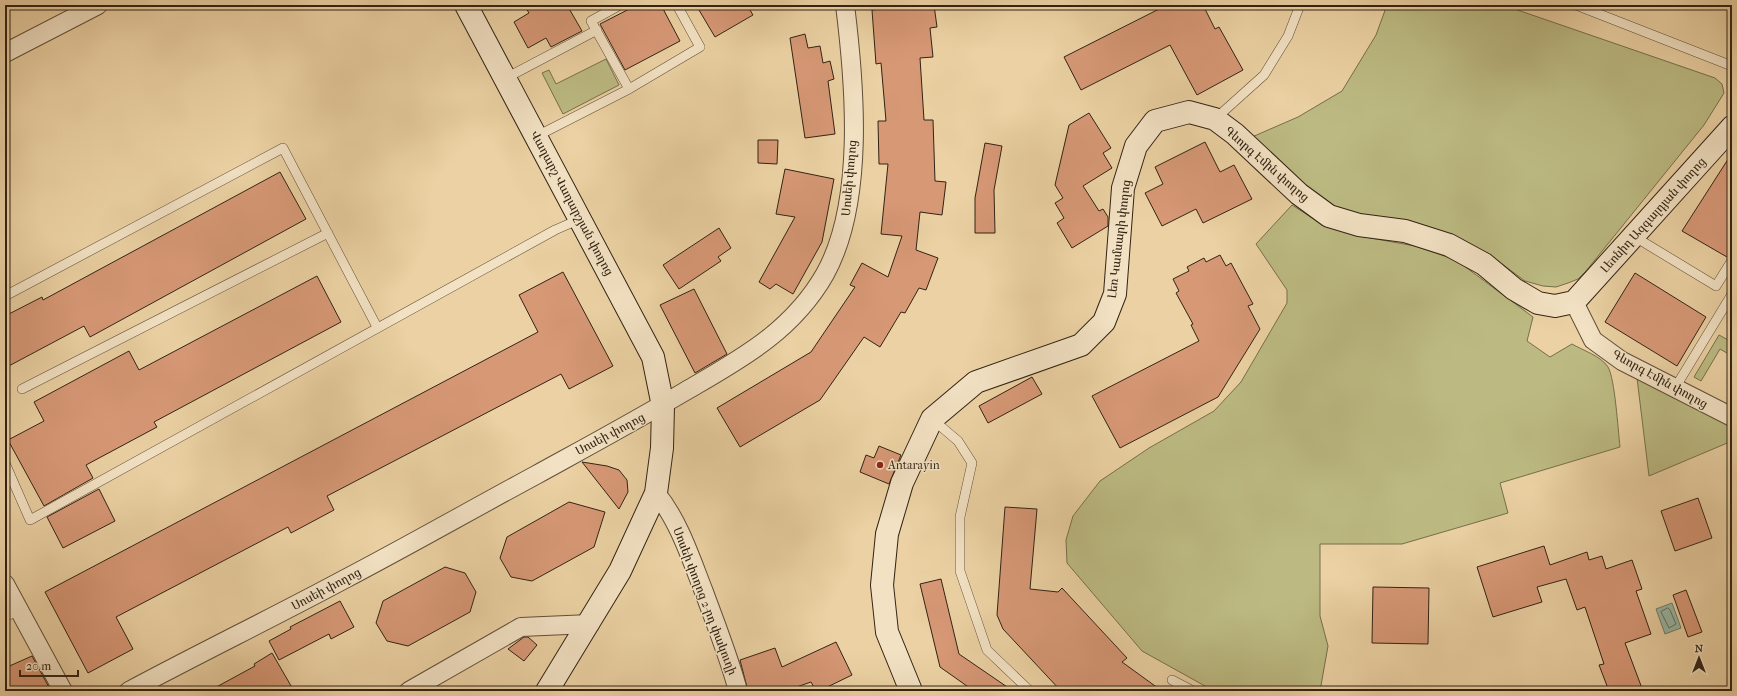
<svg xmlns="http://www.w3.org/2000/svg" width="1737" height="696" font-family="'IM FELL French Canon','Noto Serif Armenian',serif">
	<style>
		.green { fill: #bcba82; stroke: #776e4b }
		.water { fill: #98b7a5; stroke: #6f7c6b }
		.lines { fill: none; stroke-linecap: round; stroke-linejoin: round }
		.shore { stroke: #656d5c; stroke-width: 1 }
		.building { fill: #d79876; stroke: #322314 }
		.lane-casing { stroke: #604e38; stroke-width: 10 }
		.street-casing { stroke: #604e38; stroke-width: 20 }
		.secondary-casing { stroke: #322314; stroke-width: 24 }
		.lane { stroke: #f2e1c3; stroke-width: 9 }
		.street { stroke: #f2e1c3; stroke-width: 18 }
		.secondary { stroke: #f2e1c3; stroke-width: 22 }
		.poi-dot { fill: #8f2418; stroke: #f2e1c3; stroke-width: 1.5 }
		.labels { text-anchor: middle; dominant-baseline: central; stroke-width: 3; stroke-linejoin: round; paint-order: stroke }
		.street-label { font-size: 12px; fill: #322314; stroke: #f2e1c3 }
		.poi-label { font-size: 12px; fill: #322314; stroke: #f2e1c3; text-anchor: start }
	</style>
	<rect width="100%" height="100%" fill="#ebd1a3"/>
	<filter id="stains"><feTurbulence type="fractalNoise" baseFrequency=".005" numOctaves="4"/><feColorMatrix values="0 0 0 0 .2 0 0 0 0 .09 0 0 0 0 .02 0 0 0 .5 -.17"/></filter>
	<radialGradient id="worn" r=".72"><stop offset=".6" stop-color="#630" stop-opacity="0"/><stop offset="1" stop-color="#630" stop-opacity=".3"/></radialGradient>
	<path class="green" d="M1387 5H1503L1715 78 1722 84 1724 93 1704 125 1586 271 1578 279 1568 283 1556 287 1543 286 1525 281 1490 255 1459 240 1391 221 1329 207 1252 137 1298 117 1342 91 1376 35Z
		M606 59 619 85 563 114 542 73 549 70 556 84Z
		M1292 205 1323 225 1354 235 1415 246 1456 260 1533 317 1527 341 1550 357 1572 344C1582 350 1601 356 1608 367 1615 379 1618 430 1620 447L1500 483 1508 513 1402 544H1320V616L1328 646 1320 691H1214L1142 651 1067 563 1066 540 1073 516 1100 481 1149 448 1214 411 1241 382 1287 303V290L1256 244Z
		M1719 335 1732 342V356L1720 349 1701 381 1694 377Z
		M1637 378 1732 426V441L1649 476Z"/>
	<path class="water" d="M1672 603 1681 628 1665 634 1656 609Z"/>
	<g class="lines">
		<path class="shore" d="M1668 608 1670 610 1676 624 1669 628 1661 612Z"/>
	</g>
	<path class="building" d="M524 5H567L582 31 551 47 546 38 528 48 514 22 529 13Z
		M637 5H661L680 41 625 70 600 24Z
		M696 5H747L753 15 715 37Z
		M889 5H934L937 27 930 28 933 57 920 58 924 120H933L935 181 946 182 942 215 920 212 916 250 938 258 926 290 919 288 905 313 901 312 880 347 864 337 820 400 740 447 717 408 811 352 855 287 850 285 862 263 888 277 902 236 881 234 888 164H879L878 121H886L881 63 876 64 872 10 889 8Z
		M1167 5H1203L1215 29 1219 27 1243 70 1197 95 1170 45 1081 90 1064 57Z
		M805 34 808 48 820 46 823 63 830 61 834 79 828 81 835 134 805 138 790 38Z
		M1089 113 1111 148 1103 153 1112 168 1083 186 1099 211 1103 209 1108 217V226L1072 248 1057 223 1064 218 1055 203 1063 198 1055 185 1069 125Z
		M758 140H778L777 164 758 163Z
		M1205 142 1220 172 1234 165 1252 199 1203 223 1196 209 1162 226 1145 193 1163 184 1155 167Z
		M985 143 1002 146 994 190 995 233H975V198Z
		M1732 153V256L1727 257 1682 231Z
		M785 169 834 179 822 242 793 294 776 284 770 289 759 282 795 217 776 214Z
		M280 172 306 219 90 337 84 326 5 368V316L42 297 43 300Z
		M719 228 731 248 718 257 721 261 679 289 663 265Z
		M1220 255 1226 266 1231 263 1253 304 1248 306 1260 329 1218 397 1120 448 1092 396 1199 341 1191 325 1193 324 1176 293 1179 291 1173 279 1189 271 1187 267 1204 258 1206 262Z
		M563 272 613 366 569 389 561 374 327 496 334 510 291 533 288 527 116 617 133 649 88 673 45 592 538 332 519 295Z
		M1635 273 1706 317 1677 366 1605 322Z
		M317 276 341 322 154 422 157 427 86 465 93 478 44 506 8 440 44 421 34 402 129 351 139 370Z
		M694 289 727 354 695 373 660 305Z
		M1032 377 1042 394 988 423 979 406Z
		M879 446 901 455 889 484 860 472 866 455 874 458Z
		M582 462 607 466 619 470 627 480 628 492 619 509Z
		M99 489 115 521 63 548 47 517Z
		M1698 498 1712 538 1675 551 1661 511Z
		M569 502 605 512 594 547 532 581 511 577 500 558 507 537Z
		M1005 507 1037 509 1030 589 1058 592 1062 588 1127 658 1122 662 1162 691H1061L1003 629 997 615Z
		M1544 546 1550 565 1587 552 1589 560 1602 556 1606 569 1632 560 1642 589 1636 591 1651 634 1625 643 1643 691H1609L1599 665 1604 664 1585 607 1577 610 1566 579 1537 587 1542 602 1493 617 1477 567Z
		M445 567 465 573 476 592 470 612 408 646 387 641 376 623 383 601Z
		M941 579 959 654 1013 691H974L940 667 920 584Z
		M1373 587 1429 588 1428 644 1372 643Z
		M1686 590 1702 632 1688 637 1673 595Z
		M340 601 354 627 331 639 329 634 279 660 269 641 291 629 290 627Z
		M524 637H528L537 645 524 661 508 649Z
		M836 642 852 675 819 691H816L811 682 785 691H748L740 660 775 648 782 667Z
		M272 653 294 691H209L255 666 254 664Z
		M32 656 51 691H5V668Z"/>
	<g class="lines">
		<g class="lane-casing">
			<path id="lane" d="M620 5 591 21 629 89
				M1576 5 1732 66
				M506 78 597 30
				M1215 119 1264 75 1288 36 1300 5
				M537 136 629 89 700 47 678 7
				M1635 237 1716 286 1731 262
				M5 296 283 148 377 327
				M1675 388 1732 294
				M22 389 328 233
				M932 419 958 441 972 463 960 517V571L987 650 1030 691
				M5 463 30 520 555 230 580 219
				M5 617 19 610
				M1172 680 1193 691"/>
		</g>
		<g class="street-casing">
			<path id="street" d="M5 53 98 5
				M1574 302 1593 340 1622 361 1732 417
				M656 493C679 521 691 559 704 592 716 625 729 657 738 691
				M5 584 63 691
				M129 691C200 653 272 618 343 580 408 546 471 510 536 475 585 448 635 421 684 392 739 360 792 332 825 274 865 202 855 85 845 5
				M409 691 521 627 590 624"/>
		</g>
		<g class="secondary-casing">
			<path id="secondary" d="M466 5 653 357 663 406 662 448 656 493 620 571 547 691
				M911 691 887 632 882 585 887 534 902 483 932 419 976 382 1081 345 1104 322 1115 294 1123 188 1136 146 1155 121 1189 112 1215 119 1235 134 1299 194 1329 216 1359 225 1405 231 1449 245 1484 264 1514 289 1538 303 1555 306 1574 302 1732 127"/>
		</g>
		<use href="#lane" class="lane"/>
		<use href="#street" class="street"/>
		<use href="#secondary" class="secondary"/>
	</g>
	<circle class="poi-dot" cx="880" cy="465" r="4"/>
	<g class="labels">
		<g class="street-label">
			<text transform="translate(1267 164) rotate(41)">Գևորգ Էմին փողոց</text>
			<text transform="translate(849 178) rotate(-85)">Սոսեի փողոց</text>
			<text transform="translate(572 203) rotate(62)">Վաղարշ Վաղարշյան փողոց</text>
			<text transform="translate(1653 215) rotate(-48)">Լեոնիդ Ազգալդյան փողոց</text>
			<text transform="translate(1119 239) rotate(-83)">Լեռ Կամսարի փողոց</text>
			<text transform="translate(1660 379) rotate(29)">Գևորգ Էմին փողոց</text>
			<text transform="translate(610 434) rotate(-28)">Սոսեի փողոց</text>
			<text transform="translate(326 589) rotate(-28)">Սոսեի փողոց</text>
			<text transform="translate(705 601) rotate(69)">Սոսեի փողոց 2-րդ փակուղի</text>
		</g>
		<g class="poi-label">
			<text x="888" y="465">Antarayin</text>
		</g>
	</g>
	<rect width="1737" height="696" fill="none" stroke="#ebd1a3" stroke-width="20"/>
	<rect x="6" y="6" width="1725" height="684" fill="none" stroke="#322314" stroke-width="2"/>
	<rect x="10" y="10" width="1717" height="676" fill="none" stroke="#322314"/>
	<g transform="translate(1699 658)" stroke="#f2e1c3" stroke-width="3" paint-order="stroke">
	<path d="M0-3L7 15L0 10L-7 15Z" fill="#322314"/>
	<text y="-6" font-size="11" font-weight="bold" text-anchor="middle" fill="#322314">N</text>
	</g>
	<path d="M20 670v6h58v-6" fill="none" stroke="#322314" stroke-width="2"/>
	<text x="26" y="670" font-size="12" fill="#322314" stroke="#f2e1c3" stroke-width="3" paint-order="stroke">20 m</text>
	<rect width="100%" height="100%" filter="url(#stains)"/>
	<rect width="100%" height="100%" fill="url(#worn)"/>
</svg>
